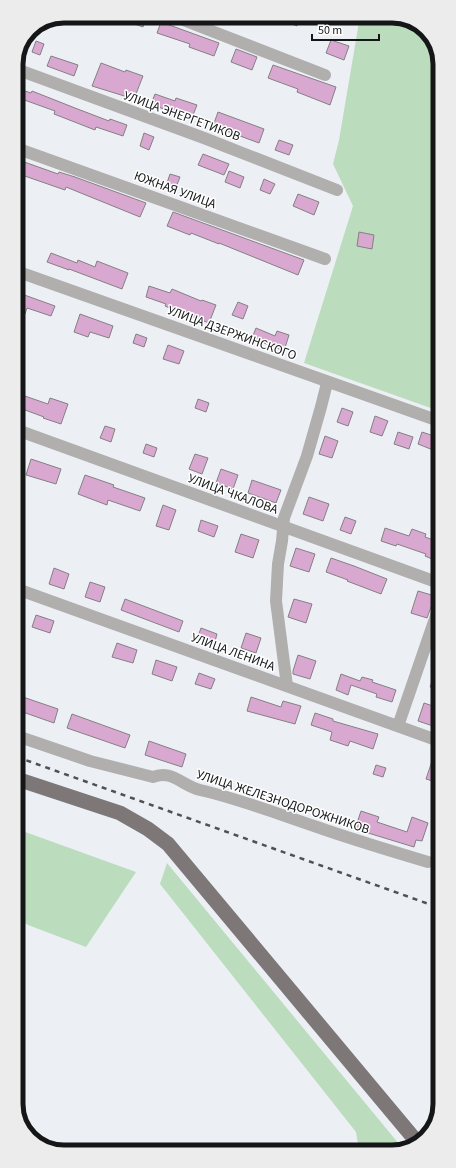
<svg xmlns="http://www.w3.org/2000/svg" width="456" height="1168" font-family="'Source Sans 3',sans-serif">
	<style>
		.green { fill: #bcdcbe }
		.building { fill: #d8a8d0; stroke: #858084 }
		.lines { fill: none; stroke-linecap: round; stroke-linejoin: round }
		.minor { stroke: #b1aeae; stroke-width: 12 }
		.major { stroke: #7d7778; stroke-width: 15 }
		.rail { stroke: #4f5153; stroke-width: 2.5; stroke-dasharray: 5 5; stroke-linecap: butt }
		.labels { text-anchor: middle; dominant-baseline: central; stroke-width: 3; stroke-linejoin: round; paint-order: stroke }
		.street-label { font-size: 13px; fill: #151617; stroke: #fff }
		.rim { fill: none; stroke: #151617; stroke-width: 5 }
	</style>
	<rect width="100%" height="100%" fill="#ecf0f5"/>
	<path class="green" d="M360 16H395L423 28 438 51 439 411 304 363 353 206 333 164 339 140Z
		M17 829 136 872 86 947 28 925 17 918Z
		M167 863 404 1150 359 1151 356 1132 160 884Z"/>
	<path class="building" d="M131 16H147L143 27 129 22Z
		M272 16H300L297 26Z
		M161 22 219 43 214 56 189 47 190 44 157 33Z
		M331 40 349 46 344 60 326 53Z
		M36 41 44 44 40 55 32 52Z
		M236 49 257 57 252 70 231 62Z
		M51 56 78 65 74 76 47 66Z
		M101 63 125 72 126 70 143 76 134 99 92 86Z
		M273 65 336 87 330 105 297 92 298 89 268 78Z
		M16 88 31 93 32 91 75 108 109 121 110 119 127 125 123 136 96 127 95 130 54 114 55 111 16 97Z
		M155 94 175 101 176 98 197 105 191 120 151 104Z
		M218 112 264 129 259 143 213 126Z
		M144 133 154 137 149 150 140 146Z
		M279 140 293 145 289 155 275 150Z
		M203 154 229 164 224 175 198 165Z
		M16 159 58 174 59 172 75 177 146 203 140 217 66 187 65 190 16 173Z
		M229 171 244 177 240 188 225 182Z
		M170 174 180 177 175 190 166 186Z
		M264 179 275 184 270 194 260 190Z
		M298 194 319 202 314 215 293 206Z
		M173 212 304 260 298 275 219 243V244L191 233 190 235 167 226Z
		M359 232 374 235 372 249 357 246Z
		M51 253 77 263 78 260 95 267 97 261 128 273 122 289 69 269V270L47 262Z
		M149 286 170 293 172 289 201 301 202 300 216 305 209 323 186 314V315L165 306 166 304 146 297Z
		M16 292 55 306 51 316 27 308 25 314 16 311Z
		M238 302 248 306 243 319 232 315Z
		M80 314 113 326 109 338 90 332 88 337 74 332Z
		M256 328 275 336 277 331 289 335 284 351 252 338Z
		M136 334 147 338 144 347 133 343Z
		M168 345 184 351 179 364 163 359Z
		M19 394 48 404 50 398 68 404 61 424 43 418 44 417 17 407V400Z
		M198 399 209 403 206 412 195 408Z
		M342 408 353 412 348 426 337 422Z
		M375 416 388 421 382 436 370 432Z
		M105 426 115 429 111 442 100 438Z
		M398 432 413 437 409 449 394 444Z
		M422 432 437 437 433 450 418 444Z
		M325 436 338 441 332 458 319 454Z
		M146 444 157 448 154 457 143 453Z
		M195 454 208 458 202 474 189 469Z
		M31 459 61 469 56 484 26 475Z
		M221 469 238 475 233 489 216 483Z
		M85 475 114 485 113 487 145 498 140 511 108 500 107 505 78 494Z
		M252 480 281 490 276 503 248 493Z
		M309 497 329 504 323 521 303 514Z
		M163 505 176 510 169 530 156 526Z
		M345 517 356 521 351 534 340 530Z
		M201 520 218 526 214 537 198 531Z
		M385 528 409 536 412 529 426 534 425 537 439 542V562L425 556 426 554 397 544 396 546 381 541Z
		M241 534 259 540 253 558 235 552Z
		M296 548 315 554 309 572 290 566Z
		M331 558 354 566 387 579 381 594 347 581 348 580 326 572Z
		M54 568 69 574 64 589 49 584Z
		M90 582 105 587 100 602 85 597Z
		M418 591 435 596 427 618 411 613Z
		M125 599 183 621 179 632 121 610Z
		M294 599 312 604 306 623 288 617Z
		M36 615 54 621 50 633 32 627Z
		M201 628 217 634 214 645 197 639Z
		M246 633 261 638 256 653 241 648Z
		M117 643 137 650 133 663 112 657Z
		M298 655 316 661 310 679 293 674V671Z
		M156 660 177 667 172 681 152 674Z
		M438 664H439V690L430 687Z
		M199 673 215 679 211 689 195 684Z
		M341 674 360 681 362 677 373 680 372 682 396 690 392 702 376 697 377 694 351 685 348 695 336 690Z
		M17 695 58 709 54 723 17 710Z
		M251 697 281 707 283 701 301 706 295 724 247 711Z
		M424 703 439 708V717L436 727 418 721Z
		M315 713 333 719V721L378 734 373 749 350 741 348 746 330 740 332 732 311 725Z
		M72 714 130 735 125 748 67 728Z
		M149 741 186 754 182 767 145 755Z
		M432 761 439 763V783L426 779Z
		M376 765 386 768 383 777 373 774Z
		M361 811 379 817 377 822 407 832 412 817 428 823 422 841 416 840 414 847 355 829Z"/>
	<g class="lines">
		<path class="minor" d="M173 16 325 75
			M16 69 204 138 337 190
			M16 148 325 259
			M16 271 439 421
			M17 430 439 583
			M17 589 439 741
			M287 686 276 601 278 564 282 541 284 518 307 456 321 407 326 387V381
			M398 726 439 607
			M17 736 90 761 153 777C171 769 183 786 200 790 240 799 278 814 317 827 354 840 391 851 428 862"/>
		<path class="major" d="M17 779 120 813 148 829 168 844 417 1142"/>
		<path class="rail" d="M17 757 440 908"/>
	</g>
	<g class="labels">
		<g class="street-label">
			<text transform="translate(182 116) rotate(20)">УЛИЦА ЭНЕРГЕТИКОВ</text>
			<text transform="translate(175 190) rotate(20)">ЮЖНАЯ УЛИЦА</text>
			<text transform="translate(232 333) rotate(20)">УЛИЦА ДЗЕРЖИНСКОГО</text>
			<text transform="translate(233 494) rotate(20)">УЛИЦА ЧКАЛОВА</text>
			<text transform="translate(233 652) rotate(20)">УЛИЦА ЛЕНИНА</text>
			<text transform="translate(283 802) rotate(18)">УЛИЦА ЖЕЛЕЗНОДОРОЖНИКОВ</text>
		</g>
	</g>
	<path d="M0 0H456V1168H0ZM64 23H392A41 41 0 0 1 433 64V1104A41 41 0 0 1 392 1145H64A41 41 0 0 1 23 1104V64A41 41 0 0 1 64 23Z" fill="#ececec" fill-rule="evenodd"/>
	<path class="rim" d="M64 23H392A41 41 0 0 1 433 64V1104A41 41 0 0 1 392 1145H64A41 41 0 0 1 23 1104V64A41 41 0 0 1 64 23Z"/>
	<path d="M312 34v6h67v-6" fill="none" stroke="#151617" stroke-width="2"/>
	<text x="318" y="34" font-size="12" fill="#151617" stroke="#ffffff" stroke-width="3" paint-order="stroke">50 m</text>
</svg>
